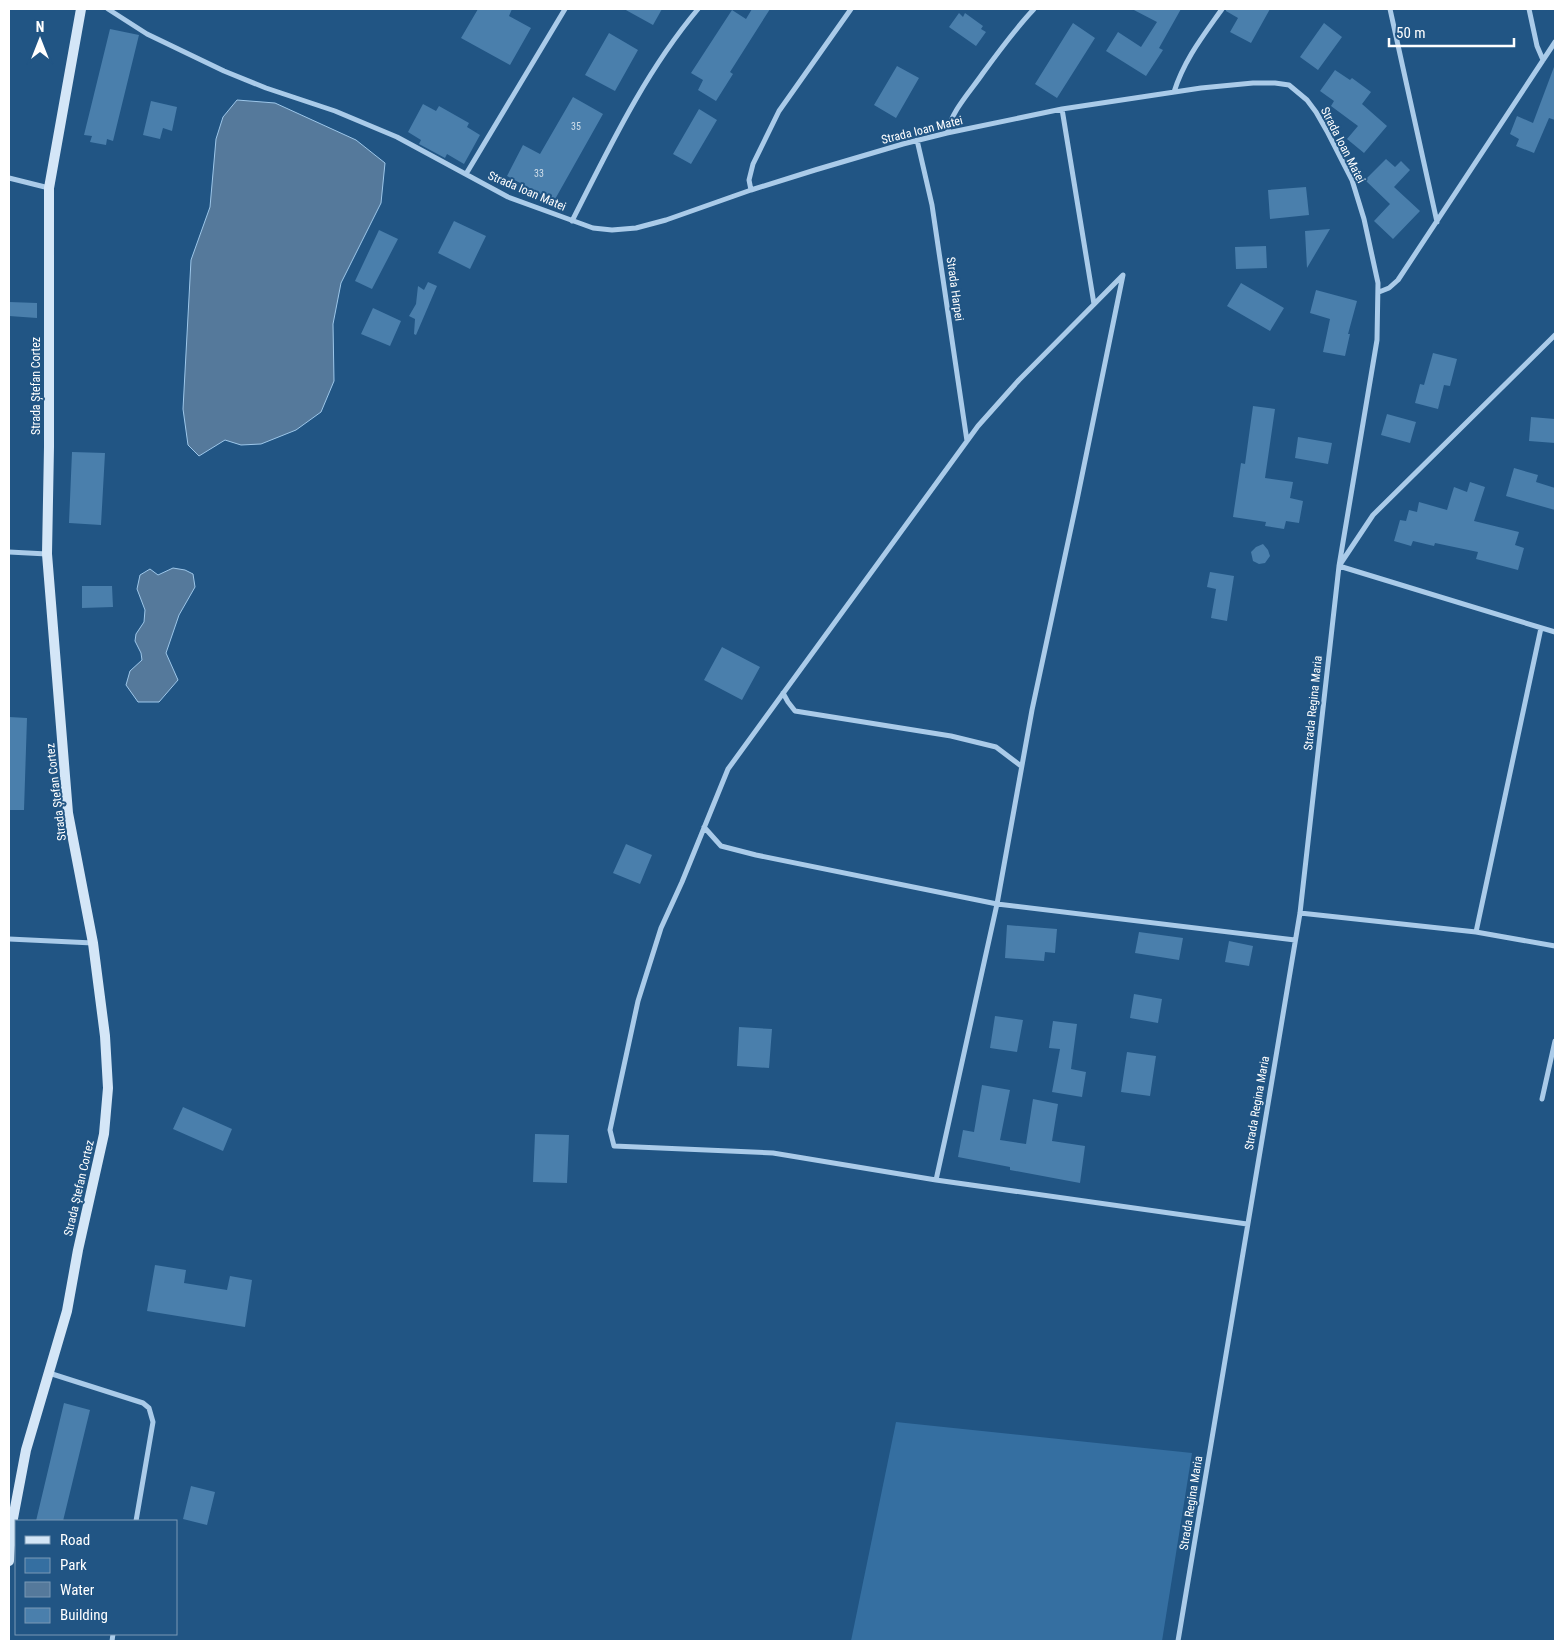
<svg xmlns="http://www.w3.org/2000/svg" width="1564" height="1650" font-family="'Roboto Condensed',sans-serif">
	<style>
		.green { fill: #356fa1 }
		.water { fill: #55799b; stroke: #9dc7ea }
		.building { fill: #4a7fac }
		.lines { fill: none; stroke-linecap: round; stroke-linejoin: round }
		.street { stroke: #aacbe9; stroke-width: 5 }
		.secondary { stroke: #d4e6f7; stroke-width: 10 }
		.labels { text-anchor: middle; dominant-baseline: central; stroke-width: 4; stroke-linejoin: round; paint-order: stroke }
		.number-label { font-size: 10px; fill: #d2dfea }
		.street-label { font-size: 12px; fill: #fff; stroke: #215584 }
	</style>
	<rect width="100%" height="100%" fill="#215584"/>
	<path class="green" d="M896 1422 1192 1453 1162 1641H851Z"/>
	<path class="water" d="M237 100 275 103 356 140 385 163 381 203 341 283 333 324 334 381 321 412 296 430 261 444 241 445 225 440 199 456 188 445 183 409 191 260 210 207 216 139 223 117Z
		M173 568 185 570 193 574 195 587 179 615 166 653 178 680 159 702H138L126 685 130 671 142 660 141 653 135 641 136 634 144 622 145 610 137 589 140 575 150 569 158 575Z"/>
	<path class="building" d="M478 9H512L509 16 531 28 510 65 461 38Z
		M624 9H662L653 25Z
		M752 9H770L730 72 733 74 716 101 698 90 703 80 691 73 732 10 746 19Z
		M1132 9H1181L1159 48 1163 50 1146 76 1106 51 1118 32 1141 47 1157 22Z
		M1226 9H1270L1251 43 1230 32 1238 18 1226 11Z
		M959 13 963 17 965 13 983 26 981 29 986 32 976 46 949 27Z
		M1073 23 1095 38 1057 98 1035 84Z
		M1324 23 1342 37 1318 70 1300 57Z
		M110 29 139 35 113 141 107 139 106 145 90 142 92 136 84 135Z
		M609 33 638 50 615 91 585 75Z
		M897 66 919 78 896 118 874 105Z
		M1554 67 1555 120 1549 118 1534 153 1516 146 1519 139 1510 134 1517 116 1533 123Z
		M1335 70 1350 80 1352 78 1371 92 1362 104 1387 126 1364 153 1347 139 1358 126 1331 106 1334 101 1320 91Z
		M573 97 603 114 554 201 507 176 523 145 540 154Z
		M151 101 177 107 172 131 163 128 160 139 143 135Z
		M423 104 436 111 439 106 469 123 467 127 480 135 464 164 447 154 445 158 419 144 421 140 408 132Z
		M699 109 717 120 691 164 673 154Z
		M1386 159 1395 167 1401 161 1410 170 1394 187 1420 211 1393 239 1374 221 1390 204 1365 180Z
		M1306 187 1309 215 1270 219 1268 190Z
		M454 221 486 236 470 269 438 253Z
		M1330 229 1307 268 1305 231Z
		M379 230 398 239 372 289 355 281Z
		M1266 246 1267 268 1236 269 1235 247Z
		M428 282 437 286 416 335 414 334 415 319 409 316 416 304 418 286 424 290Z
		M1241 283 1284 308 1270 331 1227 306Z
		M1316 290 1357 301 1348 334H1350L1345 356 1323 352 1330 319 1310 313Z
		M9 302 37 303V318L9 316Z
		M373 308 401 321 390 346 361 334Z
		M1433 353 1457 359 1450 386 1444 385 1438 409 1415 403 1420 384 1424 385Z
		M1253 406 1275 409 1265 478 1293 482 1290 498 1303 501 1299 523 1286 521 1284 529 1265 526 1266 522 1233 517 1241 463 1245 464Z
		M1387 414 1416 422 1410 443 1381 435Z
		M1531 417 1555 419V443L1529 441Z
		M1298 437 1332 443 1328 464 1295 458Z
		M72 452 105 453 101 525 69 523Z
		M1514 468 1538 475 1536 482 1555 488V510L1506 496Z
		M1470 482 1485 487 1474 521 1519 532 1515 545 1524 548 1518 570 1476 559 1478 552 1435 543 1434 546 1413 541 1411 546 1394 541 1400 520 1406 521 1409 510 1417 512 1419 502 1447 510 1454 487 1467 492Z
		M1263 544 1268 550 1270 556 1265 563 1259 564 1253 561 1251 552 1256 547Z
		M1210 572 1234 576 1227 621 1211 618 1216 589 1207 587Z
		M82 586H112L113 607 82 608Z
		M722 647 760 667 742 700 704 680Z
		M9 717 27 718 24 810H9Z
		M626 844 652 855 640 884 613 873Z
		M1007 925 1057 929 1055 953 1045 952 1044 961 1005 958Z
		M1139 932 1183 938 1179 960 1135 953Z
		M1229 941 1253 946 1249 966 1225 962Z
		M1134 994 1162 999 1158 1023 1130 1018Z
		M995 1016 1023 1020 1017 1052 990 1048Z
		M1053 1021 1077 1024 1071 1069 1086 1072 1082 1097 1052 1092 1060 1049 1049 1048Z
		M739 1027 772 1029 769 1068 737 1066Z
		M1127 1052 1156 1056 1150 1096 1121 1092Z
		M982 1085 1010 1090 1000 1140 1026 1144 1033 1099 1058 1104 1052 1141 1085 1146 1080 1183 1010 1170V1167L958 1157 963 1130 974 1132Z
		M183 1107 232 1129 223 1151 173 1129Z
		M535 1134 569 1135 567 1183 533 1182Z
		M155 1265 186 1270 184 1283 227 1290 230 1276 252 1280 245 1327 147 1311Z
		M64 1403 90 1410 63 1521H36Z
		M191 1486 215 1492 207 1525 183 1519Z"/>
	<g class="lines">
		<path class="street" d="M108 9 147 34 224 71 266 88 335 111 397 137 508 197 593 228 612 230 636 228 666 220 751 190 815 170 903 144 947 133 1062 109 1201 88 1253 83H1275L1289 85 1307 100 1316 112 1328 133 1352 180 1364 219 1378 283 1377 340 1339 566 1555 632
			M1390 9 1437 222
			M1529 9 1537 46 1543 60
			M1174 92C1184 60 1203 36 1222 9
			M1062 109 1094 304
			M947 133C952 110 970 92 983 73 999 51 1016 28 1034 9
			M917 140 932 205 967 441
			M466 174 565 9
			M9 178 49 188
			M751 190 749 180 753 164 779 111 851 9
			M572 221C609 148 645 72 698 9
			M1379 292 1389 288 1398 280 1555 42
			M9 552 47 554
			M783 693 788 702 795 711 951 736 996 747 1021 766
			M704 827 721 846 756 855 997 904 1295 940
			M1300 913 1476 932 1541 628
			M1476 932 1555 946
			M9 939 93 943
			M1542 1099 1555 1041
			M936 1180 997 904 1032 710 1077 500 1123 275 1019 380 978 426 728 769 682 882 661 928 638 1001 610 1130 614 1146 773 1153 936 1180 1247 1224
			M49 1373 143 1403 149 1408 153 1422 136 1521
			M112 1641 113 1634
			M1178 1641 1300 913 1339 566 1373 515 1555 335"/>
		<path class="secondary" d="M9 1561 11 1529 26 1450 67 1311 78 1250 104 1134 108 1088 105 1036 93 943 68 813 47 554 49 447V188L81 9"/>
	</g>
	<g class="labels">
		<g class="number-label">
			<text x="576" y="126">35</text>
			<text x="539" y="173">33</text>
		</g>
		<g class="street-label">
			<text transform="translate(922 130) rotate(-14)">Strada Ioan Matei</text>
			<text transform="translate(1343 145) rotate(63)">Strada Ioan Matei</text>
			<text transform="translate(527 191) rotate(23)">Strada Ioan Matei</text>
			<text transform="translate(955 289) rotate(82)">Strada Harpei</text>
			<text transform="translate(36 386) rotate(-90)">Strada Ștefan Cortez</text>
			<text transform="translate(1313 703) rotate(-84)">Strada Regina Maria</text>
			<text transform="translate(56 792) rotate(-97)">Strada Ștefan Cortez</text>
			<text transform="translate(1257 1103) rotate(-80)">Strada Regina Maria</text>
			<text transform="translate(79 1188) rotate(-77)">Strada Ștefan Cortez</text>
			<text transform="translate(1191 1503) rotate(-81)">Strada Regina Maria</text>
		</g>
	</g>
	<rect width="1564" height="1650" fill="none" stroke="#ffffff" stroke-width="20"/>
	<rect x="15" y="1520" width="162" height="115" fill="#215584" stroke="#7a99b5"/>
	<rect x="25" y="1536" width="25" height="8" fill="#d4e6f7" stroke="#7a99b5"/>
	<text x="60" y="1545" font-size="15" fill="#ffffff">Road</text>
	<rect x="25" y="1558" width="25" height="15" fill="#356fa1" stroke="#7a99b5"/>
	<text x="60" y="1570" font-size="15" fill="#ffffff">Park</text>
	<rect x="25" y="1582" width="25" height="15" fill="#55799b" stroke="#7a99b5"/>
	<text x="60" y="1595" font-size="15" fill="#ffffff">Water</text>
	<rect x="25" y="1608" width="25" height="15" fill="#4a7fac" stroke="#7a99b5"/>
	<text x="60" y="1620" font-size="15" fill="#ffffff">Building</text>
	<g transform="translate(40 40)" stroke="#215584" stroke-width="4" paint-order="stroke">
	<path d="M0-4L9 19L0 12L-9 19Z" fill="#ffffff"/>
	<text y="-8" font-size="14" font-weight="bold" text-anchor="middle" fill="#ffffff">N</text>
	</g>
	<path d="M1389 38v8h125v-8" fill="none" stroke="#ffffff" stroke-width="2.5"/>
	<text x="1396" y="38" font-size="15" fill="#ffffff" stroke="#215584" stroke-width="4" paint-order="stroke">50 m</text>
</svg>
